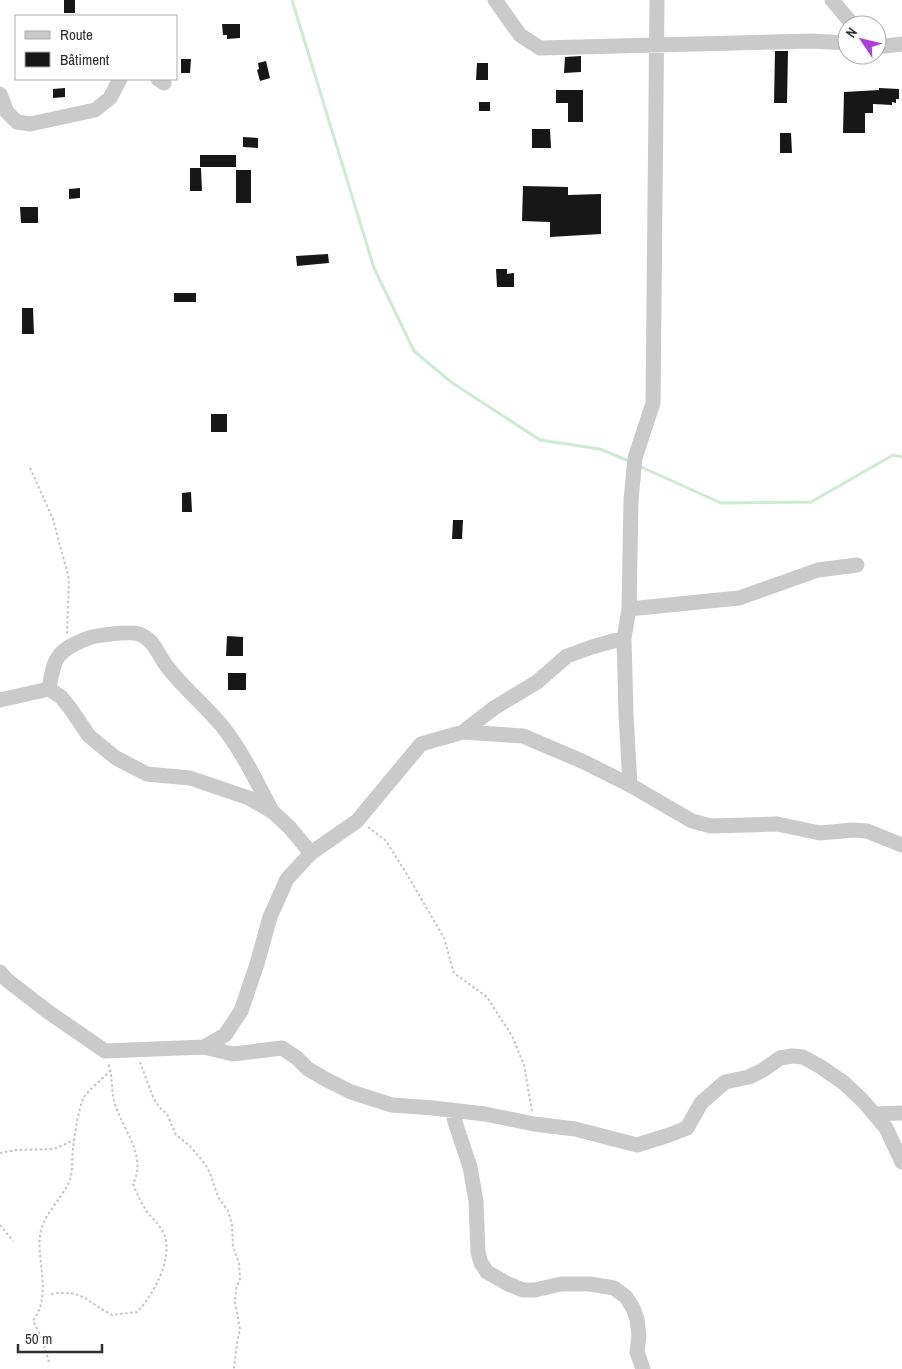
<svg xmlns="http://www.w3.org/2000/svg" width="902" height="1369" font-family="'Archivo Narrow',sans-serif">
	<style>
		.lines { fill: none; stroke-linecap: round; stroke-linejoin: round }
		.stream { stroke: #cdead2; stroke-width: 3 }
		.building { fill: #171717 }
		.path { stroke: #c4c4c4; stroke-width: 2; stroke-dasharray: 2.5 2.5; stroke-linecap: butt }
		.minor { stroke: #cacaca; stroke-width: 15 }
	</style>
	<rect width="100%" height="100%" fill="#fff"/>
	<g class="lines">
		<path class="stream" d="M292 0 374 268 414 351 451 382 540 440 600 449 631 462
			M639 466 721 503 811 502 893 455 902 457"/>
	</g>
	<path class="building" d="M64 0H75V13H64Z
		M222 24H240V38L227 39V35H223Z
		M775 51H788L787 103H774Z
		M581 56V72L564 73 565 57Z
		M181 59H191L190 73H181Z
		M266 61 270 78 260 81 257 70 259 69 258 63Z
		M477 63H488V80H476Z
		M65 88V97L53 98V89Z
		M879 88 899 89V99H896V103L892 102V105L873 104V113H865V133H843L844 92 879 90Z
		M556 90H583V122H568V103H556Z
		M479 102H490V111H479Z
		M532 129H550L551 148H532Z
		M780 133H791L792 153H780Z
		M243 137 258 138V148L243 147Z
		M200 155H236V167H200Z
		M190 168H201L202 191H190Z
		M236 170H251V203H236Z
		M523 186 568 187V195L601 194V234L550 237V222L522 221Z
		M80 188V198L69 199V189Z
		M20 207H38V223H21Z
		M328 254 329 263 297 266 296 256Z
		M496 269H507V274L514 273V287H497Z
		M174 293H196V302H174Z
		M22 308H33L34 334H22Z
		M211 414H227V432H211Z
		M191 492 192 512H182V493Z
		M453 520H463L462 539H452Z
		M227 636 243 637V656H226Z
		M228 673H246V690H228Z"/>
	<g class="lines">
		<path class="path" d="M30 468 53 519 69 579 67 634
			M368 827 386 841 408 876 444 938 454 973 487 997 512 1036 524 1065 532 1111
			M140 1062 153 1097 159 1107 167 1114 176 1135 190 1146 205 1164 210 1173 218 1197 228 1211 232 1224 233 1247 239 1263 240 1279 236 1289 235 1303 240 1329 237 1343 234 1369
			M0 1153 16 1150 54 1149 74 1140
			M0 1225 13 1241
			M51 1294C84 1289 86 1302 112 1315L137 1312C153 1296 174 1257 164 1234 160 1225 153 1219 147 1212 141 1203 137 1194 133 1184 148 1155 121 1128 114 1101 111 1088 113 1075 108 1063
			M49 1362 42 1338 33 1321C52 1294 37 1266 40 1236 42 1216 61 1200 69 1182 74 1171 71 1161 73 1149 74 1138 79 1105 84 1097 88 1091 105 1076 111 1070"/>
		<path class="minor" d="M495 0 520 35 540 48 811 41 847 43
			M832 0 853 25
			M877 47 902 44
			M158 79 164 83
			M0 94 7 112 17 122 30 124 95 110 110 98 120 79
			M629 609 739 598 818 570 857 565
			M49 689C54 658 56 651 86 639 95 635 129 631 139 634 154 639 157 653 166 665 182 687 205 705 222 726 243 752 257 783 272 811
			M0 700 49 689 61 697 70 708 89 736 116 758 147 774 190 778 249 798 273 812 290 828 311 853
			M463 732 494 708 537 682 567 656 592 647 624 638
			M630 785 692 821 711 826 777 824 820 833 853 830 867 831 902 845
			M0 972 7 980 47 1011 105 1051 204 1047 233 1054 282 1048 297 1058 308 1069 327 1080 351 1092 392 1105 433 1108 485 1114 534 1124 575 1129 637 1145 669 1135 687 1128 701 1103 725 1082 749 1077 763 1070 780 1058 792 1056 803 1057 821 1067 844 1083 863 1101 886 1128 902 1162
			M204 1047 225 1035 241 1011 257 964 270 917 287 879 311 853 357 821 421 744 463 732 523 736 584 762 630 785 626 714 624 638 629 609 631 500 635 458 653 403 657 0
			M452 1110 456 1125 470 1167 476 1201 478 1252 481 1263 487 1272 508 1284 523 1290H535L561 1284H590L614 1288 626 1297 633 1308 637 1319 639 1336 637 1352 643 1369
			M874 1114 902 1113"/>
	</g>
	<rect x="15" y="15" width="162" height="65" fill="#ffffff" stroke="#acacac"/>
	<rect x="25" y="31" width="25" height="8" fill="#cacaca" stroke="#acacac"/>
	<text x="60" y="40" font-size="15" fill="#303030">Route</text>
	<rect x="25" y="52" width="25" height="15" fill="#171717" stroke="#acacac"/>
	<text x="60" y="65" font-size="15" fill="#303030">Bâtiment</text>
	<g transform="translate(862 40) rotate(305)"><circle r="24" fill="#ffffff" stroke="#acacac"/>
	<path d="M0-4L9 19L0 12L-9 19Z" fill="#ae40d8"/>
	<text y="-8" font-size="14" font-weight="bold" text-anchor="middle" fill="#303030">N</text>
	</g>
	<path d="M18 1344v8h84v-8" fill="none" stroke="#303030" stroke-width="2.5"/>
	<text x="25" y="1344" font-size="15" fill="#303030" stroke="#ffffff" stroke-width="4" paint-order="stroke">50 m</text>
</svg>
